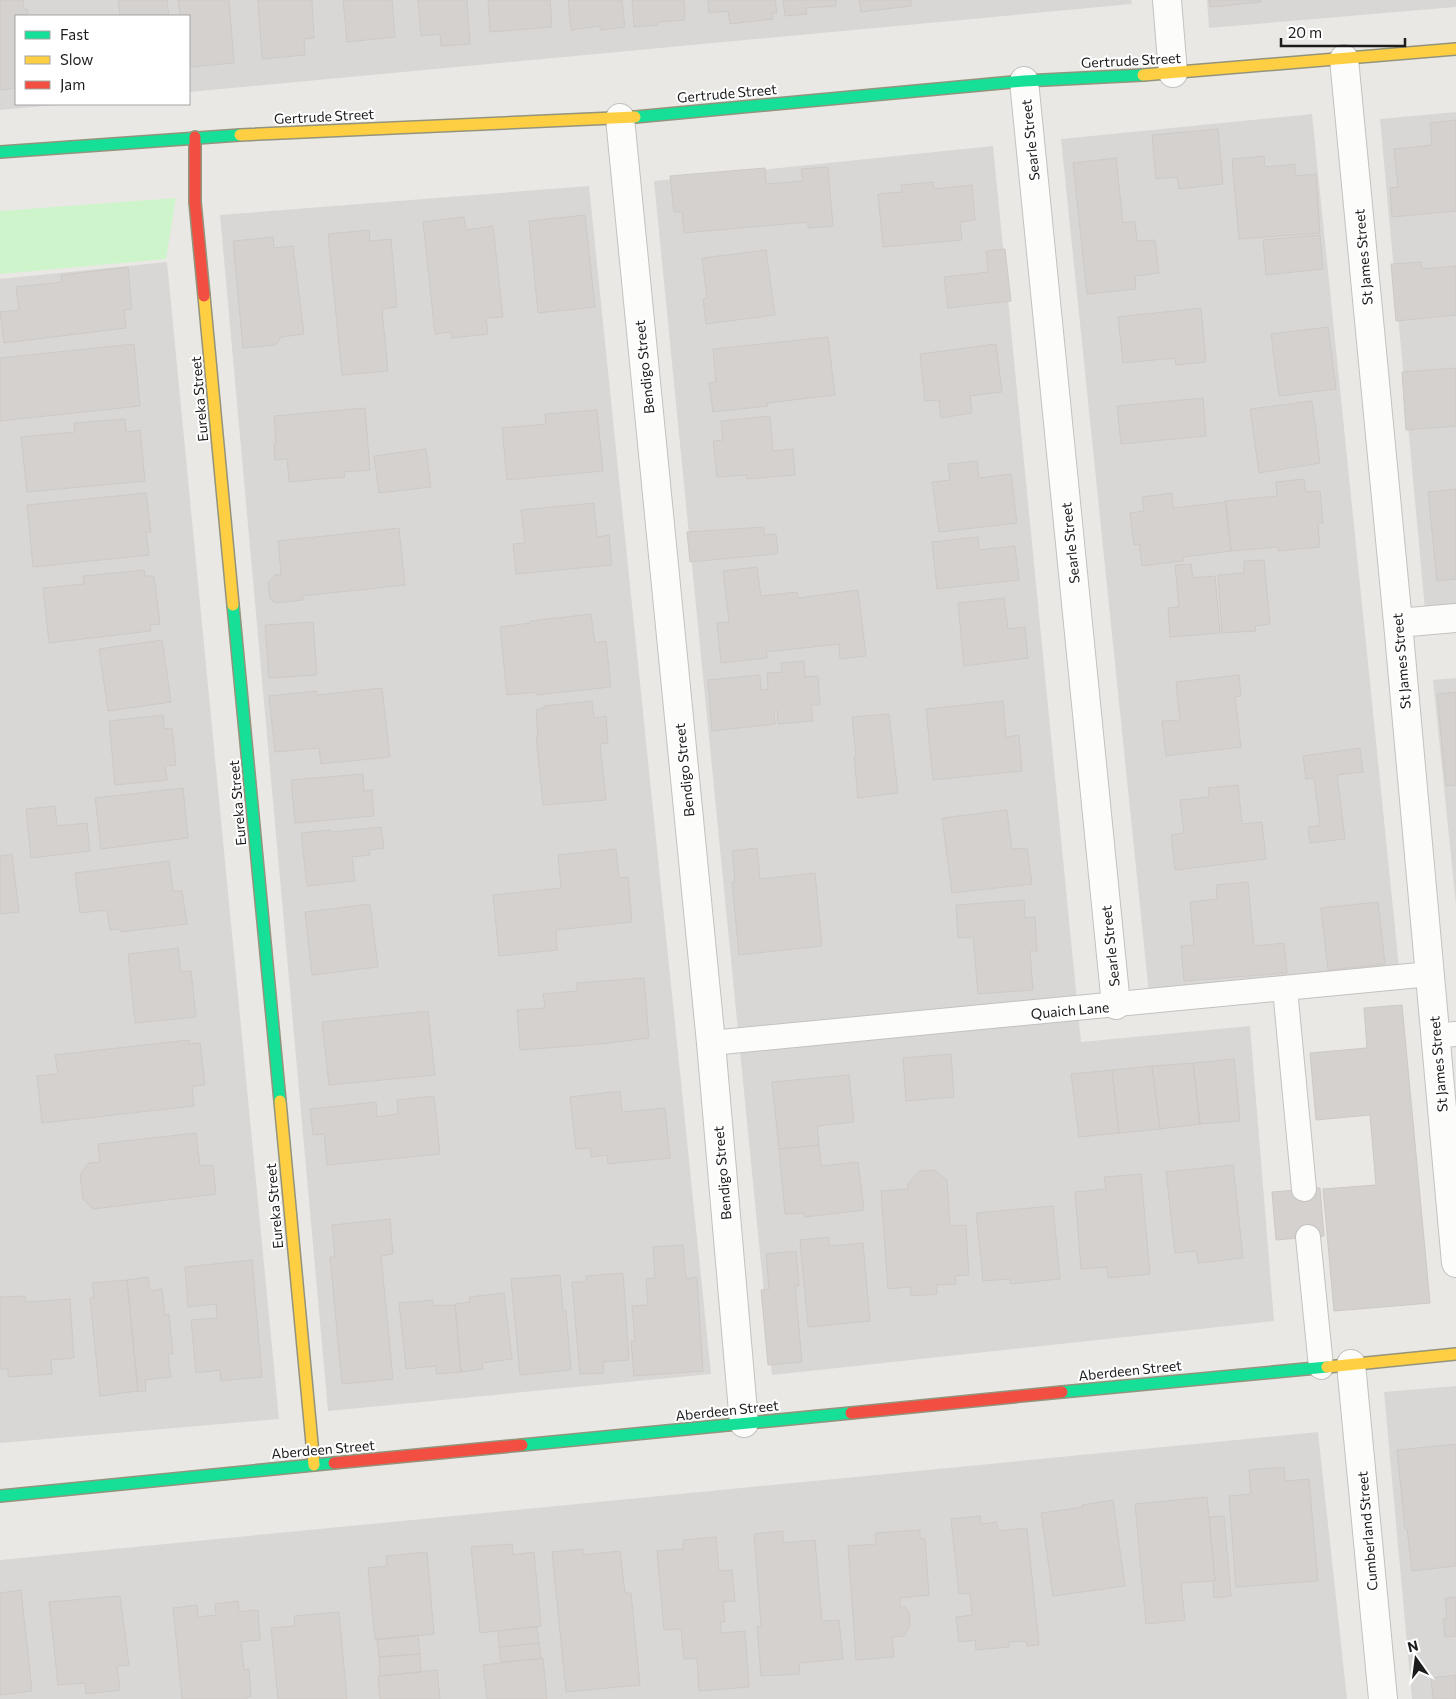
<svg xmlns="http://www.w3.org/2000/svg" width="1456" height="1699" font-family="Commissioner,sans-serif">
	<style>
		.residential { fill: #d9d7d6 }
		.park { fill: #cef4cc }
		.building { fill: #d5d1ce; stroke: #cec9c5 }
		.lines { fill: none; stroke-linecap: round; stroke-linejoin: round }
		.lane-casing { stroke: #c3c2c0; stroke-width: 26 }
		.street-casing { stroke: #c3c2c0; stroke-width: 30 }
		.fast-casing { stroke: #94947c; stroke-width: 14 }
		.slow-casing { stroke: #94947c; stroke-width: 14 }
		.jam-casing { stroke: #94947c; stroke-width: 14 }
		.lane { stroke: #fcfcfb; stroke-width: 24 }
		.street { stroke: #fcfcfb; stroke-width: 28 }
		.fast { stroke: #16e098; stroke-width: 11 }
		.slow { stroke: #ffcf43; stroke-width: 11 }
		.jam { stroke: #f24e42; stroke-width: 11 }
		.labels { text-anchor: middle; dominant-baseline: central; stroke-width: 4; stroke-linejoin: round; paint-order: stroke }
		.street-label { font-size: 14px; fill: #1c1c1c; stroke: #fff }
	</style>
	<rect width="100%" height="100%" fill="#eae8e4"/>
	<path class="residential" d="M0 0H1131L1132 4 189 92V16H16V104H66L0 110Z
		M1207 0H1456V7L1209 28Z
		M1456 112V607L1425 610 1380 119Z
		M1312 114 1399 967 1149 994 1061 139Z
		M993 146 1081 1042 1250 1026 1274 1321 772 1375 654 181Z
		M589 186 711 1374 328 1411 220 215Z
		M167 262 279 1419 0 1443V279Z
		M1456 678V905L1433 680Z
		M1456 1386V1699H1412L1384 1392Z
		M1318 1432 1347 1699H0V1560Z"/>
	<path class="park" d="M176 198 166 259 0 274V211Z"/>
	<path class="building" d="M0 0H23L24 9H27L28 16H16V88L0 90Z
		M118 0H167L169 16H120Z
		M178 0H229L234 63 189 67V16H180Z
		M258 0H312L314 38 304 39 305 55 262 59Z
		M343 0H392L395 37 347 42Z
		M418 0H467L470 44 441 46 440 34 421 36Z
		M488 0H550L552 27 490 32Z
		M568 0H622L625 27 600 30V26L571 30Z
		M632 0H684L685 20 658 22V25L634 27Z
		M708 0H775L777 13H772L773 19 730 24 728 11 709 13Z
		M783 0H836V6L806 8 807 14 785 16Z
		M859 0H911V6L861 12Z
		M1209 0H1261V2L1210 7Z
		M1456 120V211L1392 217 1390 188 1398 187 1394 149 1432 145 1430 123Z
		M1218 129 1223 184 1179 189 1177 177 1156 179 1152 135Z
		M1264 156 1265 167 1295 164V176L1316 174 1320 233 1239 239 1232 159Z
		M1116 158 1123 223 1135 221 1137 241 1155 240 1159 273 1135 276 1136 289 1087 294 1073 163Z
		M828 167 833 226 808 228V222L684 233 682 212H674L670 176 765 168 766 184 803 181 801 169Z
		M933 182 934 189 972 185 975 220 960 222 962 240 883 247 878 194 902 192 901 185Z
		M585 215 595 307 538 313 529 221Z
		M464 217 466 230 493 226 503 317 486 318 488 334 452 338 451 332 435 334 423 222Z
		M369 230 370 241 391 239 397 307 382 309 388 371 342 375 328 234Z
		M1320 235 1323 269 1266 275 1263 240Z
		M273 237 274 248 293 246 304 334 281 337 276 345 243 348 233 241Z
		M1005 249 1011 301 948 308 944 277 988 272 986 251Z
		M766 250 775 315 706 324 703 299 707 298 702 258Z
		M1421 262 1422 269 1456 266V315L1396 321 1391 264Z
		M128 267 132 309 124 310 126 328 4 343 0 312 19 310 16 287 62 282 61 275Z
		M1201 308 1206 362 1176 365 1175 358 1123 363 1118 317Z
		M1328 327 1336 389 1279 396 1271 334Z
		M828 337 835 395 767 403 768 406 713 412 709 383 716 382 713 349Z
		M134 344 140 406 0 421V358Z
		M996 344 1002 392 970 396 972 413 941 418 939 400 925 401 920 354Z
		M1456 368V426L1406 430 1402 372Z
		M1203 398 1206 436 1121 444 1117 406Z
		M1312 401 1320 463 1259 473 1250 409Z
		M365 408 370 470 344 472 345 477 289 482 287 459 275 460 274 443H276L274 416Z
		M597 410 603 471 507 480 502 428 546 424 545 414Z
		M770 416 773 451 793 449 795 475 747 479 746 475 717 477 713 441 723 440 721 421Z
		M125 419 126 432 140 430 145 481 27 492 21 437 75 432 74 423Z
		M426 449 431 487 379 493 374 456Z
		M977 461 979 478 1011 474 1017 523 939 532 932 482 950 480 948 464Z
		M1304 479 1306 492 1320 491 1323 523 1318 524 1320 547 1278 551V547L1231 551 1225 501 1277 496 1276 482Z
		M1456 489V579L1437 581 1428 492Z
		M146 493 151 532H146L149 555 33 567 27 505Z
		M1172 493 1173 508 1226 502 1231 551 1183 557V561L1142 566 1139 544 1134 545 1130 513 1144 511 1142 497Z
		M594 503 597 537 609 535 612 565 516 574 513 544 525 543 521 510Z
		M764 527V535L776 534 778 552 775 554 690 562 687 532Z
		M399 528 405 585 302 596 303 600 276 603 270 599 268 583 275 575 281 574 278 541Z
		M978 537 979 550 1015 546 1019 580 937 589 932 542Z
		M1264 560 1270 624 1255 626 1256 631 1222 633 1218 575 1244 573V561Z
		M1191 564 1193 578 1215 576 1220 633 1170 637 1168 608 1179 607 1175 565Z
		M757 567 761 596 797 592 798 598 858 590 866 656 840 659 839 644 766 652 767 658 721 663 717 623 729 622 723 571Z
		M144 570 145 576H154L160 624 150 625 151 631 49 643 43 588 84 584 83 576Z
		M1004 598 1008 629 1025 627 1028 658 964 666 958 603Z
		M591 614 595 643 606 641 611 687 536 695V692L507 695 500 627 530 623V621Z
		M313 622 317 675 269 678 265 625Z
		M162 640 171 702 108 711 99 649Z
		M804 661 805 677 818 676 820 705H811L813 721 778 724 777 710H774L775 724 712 731 708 680 760 675 761 690 768 689 767 673 782 672 781 663Z
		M1239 675 1241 696 1235 697 1241 747 1166 756 1162 721 1180 720 1176 682Z
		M382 688 390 757 321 764 319 748 275 752 269 696 317 691V695Z
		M1456 692V785L1446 786 1437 694Z
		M592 701 594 718 606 716 608 743 600 744 606 800 543 805 536 736H538L536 710 544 708V706Z
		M1003 701 1006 737 1019 735 1022 771 933 780 926 709Z
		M889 714 898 793 858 798 854 756H856L852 717Z
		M163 715 164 729 172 728 176 765 165 766 167 780 115 785 109 721Z
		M1360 748 1363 772 1337 775 1345 839 1310 843 1308 827 1320 826 1314 778 1306 779 1303 756Z
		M363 774 364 791 372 790 374 816 295 823 291 780Z
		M1238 785 1242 824 1262 822 1266 859 1175 870 1171 835 1184 833 1180 800 1209 797 1208 788Z
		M183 788 188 838 101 849 95 798Z
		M55 806 57 826 87 823 90 851 31 858 26 809Z
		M1007 810 1012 849 1027 848 1032 884 952 893 942 818Z
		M381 827 384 848 369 850 370 855 352 857 355 881 307 886 301 833 330 830 331 832Z
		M757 848 760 879 815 873 822 946 739 955 732 882H735L732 851Z
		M616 849 619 878 628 877 632 922 556 930 557 950 499 956 493 895 561 888 558 855Z
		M12 854 19 912 0 914V856Z
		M169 861 173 891H182L187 924 121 932 120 929 110 930 107 910 80 913 75 873Z
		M1248 882 1254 946 1284 943 1287 973 1184 981 1181 946 1194 945 1190 902 1217 899 1216 885Z
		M1024 900 1025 918 1035 917 1037 951H1030L1033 990 978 994 973 937 958 938 956 905Z
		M1378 902 1385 964 1328 970 1321 908Z
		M370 904 378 967 312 975 305 912Z
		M178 948 181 972 191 971 196 1017 135 1023 128 954Z
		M644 978 649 1038 600 1044 520 1050 517 1010 545 1008 543 994 577 991V983Z
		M1402 1005 1430 1303 1334 1311 1323 1189 1376 1185 1370 1115 1316 1120 1310 1053 1367 1048 1364 1008Z
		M428 1011 435 1075 329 1085 322 1022Z
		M189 1040V1044L200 1043 205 1085 192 1086 194 1106 42 1123 37 1076 58 1074 55 1055Z
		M951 1054 954 1097 906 1101 903 1058Z
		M1234 1059 1240 1121 1200 1124 1193 1063Z
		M1193 1063 1200 1124 1160 1129 1152 1066Z
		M1152 1066 1160 1129 1119 1133 1112 1070Z
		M1112 1070 1119 1133 1079 1137 1071 1074Z
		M849 1075 854 1122 817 1126 819 1145 779 1149 772 1082Z
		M620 1091 622 1112 665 1108 670 1158 608 1164 607 1155 591 1157 590 1148 576 1149 570 1097Z
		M434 1096 440 1154 327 1165 324 1134 313 1135 310 1109 376 1102 377 1117 398 1114 397 1100Z
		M196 1133 200 1166 213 1165 216 1194 93 1209 83 1199 80 1174 89 1163 100 1162 98 1144Z
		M819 1145 821 1166 858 1162 864 1210 805 1217 804 1213 785 1214 779 1149Z
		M1233 1165 1243 1258 1198 1263 1196 1251 1175 1253 1166 1172Z
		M934 1170 947 1180 950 1226 966 1225 969 1275 955 1276 956 1284 936 1285 937 1294 911 1296 910 1287 888 1289 881 1191 908 1189V1184L919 1171Z
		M1141 1174 1150 1274 1108 1278 1107 1267 1081 1269 1075 1192 1106 1189 1104 1177Z
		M1320 1188 1324 1236 1276 1240 1272 1192Z
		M1053 1206 1060 1279 1010 1284V1279L983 1281 976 1213Z
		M390 1219 393 1254 381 1256 393 1379 342 1384 330 1257H335L332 1225Z
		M829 1237V1246L863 1243 870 1321 808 1327 800 1240Z
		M683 1245 686 1279 697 1277 703 1371 634 1376 631 1341H635L632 1306 648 1305 646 1279 655 1278 653 1247Z
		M796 1251 799 1286H795L802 1362 768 1365 761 1290 769 1289 766 1254Z
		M252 1260 262 1377 221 1381 220 1370 196 1373 191 1320 217 1318 216 1304 188 1307 185 1267Z
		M623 1273 629 1360 603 1362 604 1373 580 1374 572 1282H586V1276Z
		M560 1275 563 1311H566L571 1370 520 1375 511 1279Z
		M148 1277 150 1291 162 1289 165 1315 169 1314 173 1354H168L171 1377 145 1380 146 1391 138 1392 127 1280Z
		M127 1280 138 1391 100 1396 90 1298H94L92 1283Z
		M504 1293 512 1359 482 1363 483 1369 461 1372 455 1304 470 1302 469 1297Z
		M25 1296 26 1302 70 1299 74 1358 51 1360 52 1374 8 1377V1369H0V1297Z
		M433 1300V1306L455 1305 461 1372 436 1374V1366L406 1369 399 1303Z
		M1456 1444V1566L1412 1571 1407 1529H1405L1397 1450Z
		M1284 1467 1285 1481 1309 1479 1318 1581 1236 1587 1229 1496 1251 1494 1249 1470Z
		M1207 1497 1215 1581 1181 1583 1185 1620 1146 1624 1135 1504Z
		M1113 1500 1125 1586 1053 1596 1041 1513 1083 1507 1082 1505Z
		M980 1516 981 1524 997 1522 998 1531 1027 1528 1039 1645 1027 1646 1026 1641 1009 1642V1647L976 1650 975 1640 959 1642 956 1617 972 1615 970 1593 959 1594 951 1519Z
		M1224 1516 1231 1596 1214 1598 1213 1581H1215L1209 1517Z
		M920 1530V1539L925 1538 929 1595 900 1598V1607H905L909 1612 910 1626 904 1636 892 1637 894 1657 856 1660 848 1546 876 1544 875 1533Z
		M783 1531V1543L815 1540 822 1621 839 1620 843 1659 799 1663 800 1674 761 1676 757 1626H761L754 1534Z
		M716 1537 719 1571 732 1570 735 1601 723 1602 725 1622H721V1633L745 1631 749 1687 699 1691 697 1658 684 1659 681 1629 664 1630 657 1551 683 1549V1540Z
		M512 1544 513 1555 534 1552 541 1626 480 1633 471 1547Z
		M583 1549V1555L620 1551 625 1593H631L640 1685 566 1692 552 1552Z
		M427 1552 434 1634 375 1640 368 1568 387 1566 386 1556Z
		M21 1590 32 1691 0 1695V1593Z
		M120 1596 129 1665 117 1666 120 1690 86 1694 85 1683 58 1685 49 1602Z
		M1456 1597V1636L1445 1637 1443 1619 1447 1618 1445 1598Z
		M238 1601 239 1612 258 1610 260 1640 241 1642 244 1670 249 1669 251 1696 247 1697V1699H182L173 1608 197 1605 198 1617 216 1615 215 1604Z
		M339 1612 347 1699H278L271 1628 295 1626 294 1616Z
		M537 1627 539 1643 499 1647 498 1631Z
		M418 1635 420 1654 379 1657 377 1639Z
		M539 1643 541 1659 501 1662 499 1647Z
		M420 1654 421 1672 380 1676 379 1657Z
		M543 1658 547 1699H487L483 1665Z
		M437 1670 440 1699H380L378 1676Z
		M1456 1675V1699H1433L1431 1678Z"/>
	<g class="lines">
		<g class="lane-casing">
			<path id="lane" d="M1285 989 1304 1189
				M1435 1036 1456 1034
				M711 1043 1430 974
				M1308 1237 1321 1367"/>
		</g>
		<g class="street-casing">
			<path id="street" d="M1167 0 1173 73
				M1344 59 1398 623 1456 1263
				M1024 81 1116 1005
				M620 118 711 1043 744 1423
				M1398 623 1456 618
				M1351 1364 1383 1699"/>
		</g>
		<g class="fast-casing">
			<path id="fast" d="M635 117 1024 81 1143 75
				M0 152 240 135
				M233 605 280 1101
				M1062 1392 1327 1367
				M522 1445 851 1413
				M0 1496 334 1463"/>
		</g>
		<g class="slow-casing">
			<path id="slow" d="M1143 75 1456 49
				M240 135 635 117
				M204 296 233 605
				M280 1101 314 1465
				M1327 1367 1456 1354"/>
		</g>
		<g class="jam-casing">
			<path id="jam" d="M195 137V202L204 296
				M851 1413 1062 1392
				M334 1463 522 1445"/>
		</g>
		<use href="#lane" class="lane"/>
		<use href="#street" class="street"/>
		<use href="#fast" class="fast"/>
		<use href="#slow" class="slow"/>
		<use href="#jam" class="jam"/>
	</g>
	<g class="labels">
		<g class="street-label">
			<text transform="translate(1131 60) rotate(-3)">Gertrude Street</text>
			<text transform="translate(727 93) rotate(-5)">Gertrude Street</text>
			<text transform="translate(324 116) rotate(-3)">Gertrude Street</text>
			<text transform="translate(1030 140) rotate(-96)">Searle Street</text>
			<text transform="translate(1363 257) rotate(-95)">St James Street</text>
			<text transform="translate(644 367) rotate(-96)">Bendigo Street</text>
			<text transform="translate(199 399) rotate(-95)">Eureka Street</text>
			<text transform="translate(1070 543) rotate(-96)">Searle Street</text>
			<text transform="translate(1401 661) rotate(-95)">St James Street</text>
			<text transform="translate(684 770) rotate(-96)">Bendigo Street</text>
			<text transform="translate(237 803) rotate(-95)">Eureka Street</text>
			<text transform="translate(1110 946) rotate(-96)">Searle Street</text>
			<text transform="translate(1070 1010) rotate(-5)">Quaich Lane</text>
			<text transform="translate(1438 1064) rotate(-95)">St James Street</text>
			<text transform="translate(722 1173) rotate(-95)">Bendigo Street</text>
			<text transform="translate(274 1206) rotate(-95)">Eureka Street</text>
			<text transform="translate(1130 1370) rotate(-6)">Aberdeen Street</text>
			<text transform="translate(727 1410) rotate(-6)">Aberdeen Street</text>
			<text transform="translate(323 1449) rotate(-5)">Aberdeen Street</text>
			<text transform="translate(1367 1531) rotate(-95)">Cumberland Street</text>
		</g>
	</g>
	<rect x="15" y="15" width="175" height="90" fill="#ffffff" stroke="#a4a4a4"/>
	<rect x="25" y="31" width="25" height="8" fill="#16e098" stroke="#a4a4a4"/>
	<text x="60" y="40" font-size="15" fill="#1c1c1c">Fast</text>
	<rect x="25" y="56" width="25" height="8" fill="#ffcf43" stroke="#a4a4a4"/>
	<text x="60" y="65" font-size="15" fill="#1c1c1c">Slow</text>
	<rect x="25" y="81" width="25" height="8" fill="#f24e42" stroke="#a4a4a4"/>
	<text x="60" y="90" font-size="15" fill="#1c1c1c">Jam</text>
	<g transform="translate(1416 1659) rotate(346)" stroke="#ffffff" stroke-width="4" paint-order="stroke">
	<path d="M0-4L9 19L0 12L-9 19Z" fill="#1c1c1c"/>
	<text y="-8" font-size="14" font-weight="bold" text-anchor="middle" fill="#1c1c1c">N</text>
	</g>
	<path d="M1281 38v8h124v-8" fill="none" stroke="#1c1c1c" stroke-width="2.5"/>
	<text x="1288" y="38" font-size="15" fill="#1c1c1c" stroke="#ffffff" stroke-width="4" paint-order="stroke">20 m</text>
</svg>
